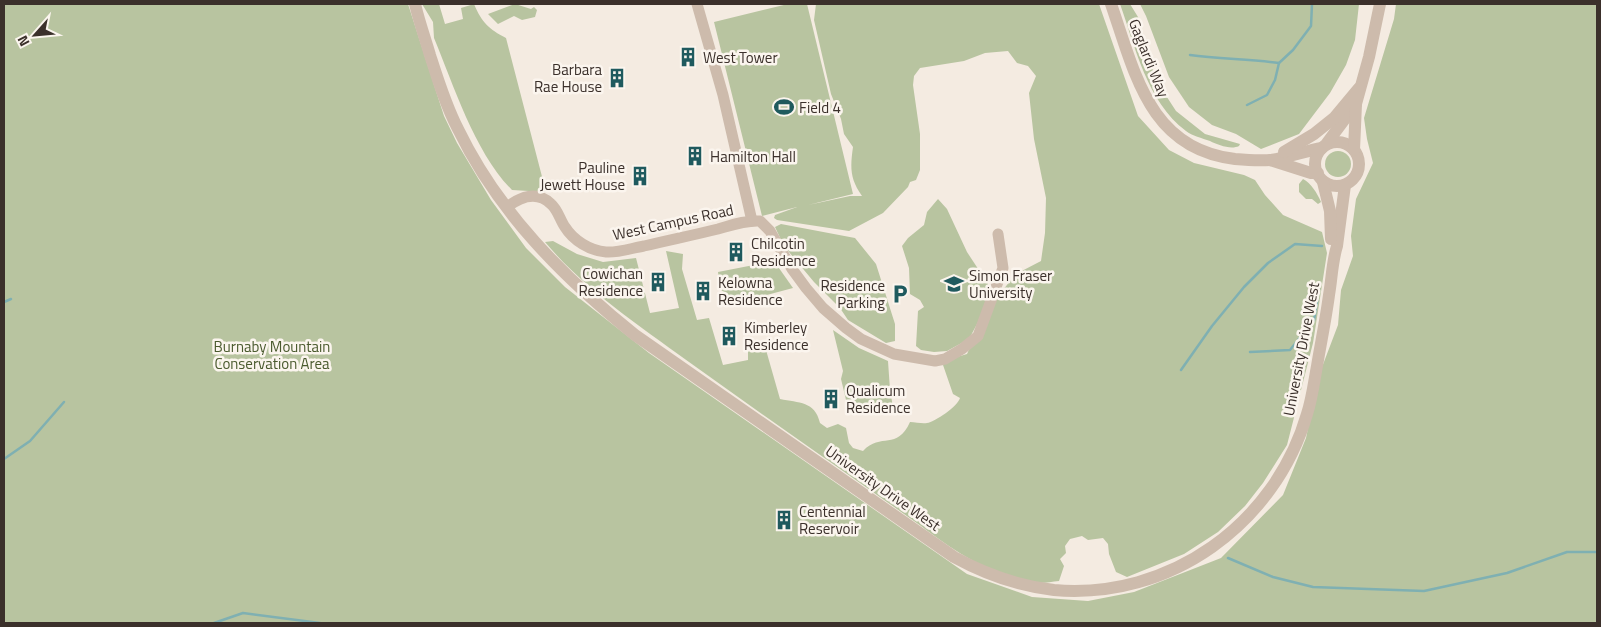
<svg xmlns="http://www.w3.org/2000/svg" width="1601" height="627" viewBox="0 0 1601 627" font-family="'Titillium Web',sans-serif">
  <rect width="100%" height="100%" fill="#f4ebe1"/>
  <g fill="#b8c4a0">
    <polygon points="4,4 408,4 444,116 457,143 491,200 526,248 565,287 649,353 967,574 1032,597 1088,601 1134,592 1221,558 1283,495 1306,438 1319,375 1338,325 1341,290 1353,256 1351,236 1356,199 1373,163 1367,139 1364,118 1394,19 1396,4 1597,4 1597,623 4,623"/>
    <path d="M422 4H439L445 24 463 19 461 8 474 4C482 23 489 29 506 38L546 192 512 190C475 153 454 86 434 38L433 22Z"/>
    <polygon points="515,4 531,9 534,7 537,10 535,17 522,20 514,16 498,24 488,14"/>
    <path d="M788 4H807L853 194 808 205 850 196H862C850 179 850 168 853 147L844 134 841 119 831 94 814 20 816 4H1099L1138 116 1169 150 1194 163 1244 175 1255 180 1265 195 1283 215 1322 232 1327 253 1313 343 1287 445 1263 483 1245 506 1218 532 1184 554 1127 577 1116 572 1109 554 1108 544 1103 538 1088 540 1082 536 1070 539 1065 546 1066 553 1060 559 1064 566 1059 581C1050 582 1040 584 1032 582 990 575 954 551 921 526 846 473 771 421 696 367 644 329 587 292 545 242L553 241 577 254 603 262 636 258 650 313 679 308 666 251 683 254 682 269 697 320 709 318 723 365 748 360V344L764 343 780 399C799 403 815 401 820 423L827 428 838 424 846 428 849 443 853 448 863 451C881 432 897 451 910 422 916 422 922 424 927 423 935 422 958 406 960 398L953 394 943 365 950 359 967 354 988 308 1016 274 1041 261 1045 233 1046 198 1034 139 1029 93 1036 76 1028 66 1017 63 1008 51 985 53 964 61 920 68 914 76 913 85 920 134V170L916 180 910 182 908 187 883 213 849 231 777 220 774 218 775 215 797 207 762 216 714 22Z"/>
    <path d="M1120 4H1130L1138 17 1152 68 1163 91 1176 111 1205 134 1240 144 1239 146C1231 150 1218 145 1210 141 1202 138 1192 136 1186 131 1147 102 1135 46 1120 4Z"/>
    <polygon points="1140,4 1359,4 1355,40 1346,65 1330,93 1299,134 1261,149 1236,134 1212,125 1189,107 1169,77 1146,16"/>
    <circle cx="1338" cy="164" r="13"/>
    <path d="M1303 179C1311 183 1317 193 1321 202L1318 204 1312 199H1306L1299 192V184Z"/>
    <polygon points="938,199 947,209 967,252 988,284 991,298 969,339 947,351 934,352 921,350 916,346 918,311 924,307 920,300 910,294 909,268 902,246 908,238 924,225 927,212"/>
    <polygon points="781,224 855,238 876,264 895,324 895,341 886,343 848,320 840,308 814,282 784,246 775,227"/>
    <polygon points="774,261 793,288 737,303 720,289 718,272"/>
    <polygon points="833,330 859,348 888,361 890,390 893,407 861,414 856,412 847,404 841,379 843,371"/>
  </g>
  <g fill="none" stroke-linecap="round" stroke-linejoin="round">
    <g stroke="#7fb0b2" stroke-width="2.5">
      <path d="M1190 55C1219 59 1249 59 1279 63"/>
      <polyline points="1247,105 1267,95 1275,80 1279,63 1293,50 1311,26 1312,4"/>
      <polyline points="4,302 11,299"/>
      <polyline points="1250,352 1290,350 1314,320 1319,289"/>
      <polyline points="1181,370 1212,326 1244,287 1268,263 1295,244 1322,246"/>
      <polyline points="4,459 30,441 64,402"/>
      <polyline points="1228,558 1273,577 1313,587 1424,591 1507,573 1567,552 1597,552"/>
      <polyline points="214,623 243,613 320,623"/>
    </g>
    <g stroke="#cdbbac" stroke-width="11">
      <polyline points="697,4 723,95 752,221"/>
      <path d="M507 207C520 197 537 190 551 204 558 210 560 220 565 227 573 240 590 251 606 252 618 253 632 248 644 246 669 240 694 235 718 229 732 225 746 220 760 221L770 231 792 269 806 288 823 308 846 328 861 339 894 354 935 361 945 359 962 349 978 336 1003 268 998 234"/>
    </g>
    <g stroke="#cdbbac" stroke-width="12">
      <path d="M415 4C419 21 425 38 430 55 438 80 446 106 458 129 498 212 564 278 635 335L954 557C985 574 1018 586 1054 590 1170 600 1275 524 1307 414 1312 399 1314 382 1317 366 1321 342 1326 318 1329 295 1332 278 1332 262 1337 246L1345 185"/>
      <path d="M1111 4C1135 73 1149 149 1235 159 1246 160 1258 161 1270 160 1287 158 1305 151 1322 148"/>
      <circle cx="1337" cy="164" r="22"/>
      <polyline points="1327,143 1356,104"/>
      <polyline points="1354,150 1356,104 1369,57 1380,4"/>
      <polyline points="1284,152 1314,134 1334,118 1359,88"/>
      <polyline points="1270,160 1311,173 1318,173"/>
      <polyline points="1323,182 1330,211 1331,239"/>
    </g>
  </g>
  <defs>
    <symbol id="building-bare" viewBox="-9 -9 18 18"><path d="M-4-6H4V6H1V3H-1V6H-4ZM-2.5-4.3h1.7v1.8h-1.7ZM.8-4.3h1.7v1.8H.8ZM-2.5-1h1.7V.8h-1.7ZM.8-1h1.7V.8H.8Z" fill="#1f5a5e" stroke="#fbf5ee" stroke-width="2.5" paint-order="stroke"/></symbol>
    <symbol id="stadium-bare" viewBox="-9 -9 18 18"><path d="M0-5a6.5 5 0 1 0 0 10a6.5 5 0 1 0 0-10ZM-3.5-1.8h7v3.6h-7Z" fill="#1f5a5e" stroke="#fbf5ee" stroke-width="2.5" paint-order="stroke"/></symbol>
    <symbol id="university-bare" viewBox="-9 -9 18 18"><path d="M0-5L7-2L0 1L-7-2ZM-4 1L0 2.5L4 1V4Q0 6-4 4Z" fill="#1f5a5e" stroke="#fbf5ee" stroke-width="2.5" paint-order="stroke"/></symbol>
    <symbol id="parking-bare" viewBox="-9 -9 18 18"><path d="M-3.5-5.5H1a3.5 3.5 0 0 1 0 7H-1V5.5H-3.5ZM-1-3.4V-.6H.8a1.4 1.4 0 0 0 0-2.8Z" fill="#1f5a5e" stroke="#fbf5ee" stroke-width="2.5" paint-order="stroke"/></symbol>
  </defs>
  <g fill-rule="evenodd">
    <use href="#building-bare" x="674" y="43" width="28" height="28"/>
    <use href="#building-bare" x="603" y="64" width="28" height="28"/>
    <use href="#stadium-bare" x="770" y="93" width="28" height="28"/>
    <use href="#building-bare" x="681" y="142" width="28" height="28"/>
    <use href="#building-bare" x="626" y="162" width="28" height="28"/>
    <use href="#building-bare" x="722" y="238" width="28" height="28"/>
    <use href="#building-bare" x="644" y="268" width="28" height="28"/>
    <use href="#university-bare" x="940" y="270" width="28" height="28"/>
    <use href="#building-bare" x="689" y="277" width="28" height="28"/>
    <use href="#parking-bare" x="886" y="280" width="28" height="28"/>
    <use href="#building-bare" x="715" y="322" width="28" height="28"/>
    <use href="#building-bare" x="817" y="385" width="28" height="28"/>
    <use href="#building-bare" x="770" y="506" width="28" height="28"/>
  </g>
  <g text-anchor="middle" dominant-baseline="central" stroke-width="5" stroke-linejoin="round" paint-order="stroke">
    <g font-size="15" fill="#3b302b" stroke="#fbf5ee" text-anchor="start">
      <text x="703" y="57">West Tower</text>
      <text x="602" y="69" text-anchor="end">Barbara<tspan x="602" dy="17">Rae House</tspan></text>
      <text x="799" y="107">Field 4</text>
      <text x="710" y="156">Hamilton Hall</text>
      <text x="625" y="167" text-anchor="end">Pauline<tspan x="625" dy="17">Jewett House</tspan></text>
      <text x="751" y="243">Chilcotin<tspan x="751" dy="17">Residence</tspan></text>
      <text x="643" y="273" text-anchor="end">Cowichan<tspan x="643" dy="17">Residence</tspan></text>
      <text x="969" y="275">Simon Fraser<tspan x="969" dy="17">University</tspan></text>
      <text x="718" y="282">Kelowna<tspan x="718" dy="17">Residence</tspan></text>
      <text x="885" y="285" text-anchor="end">Residence<tspan x="885" dy="17">Parking</tspan></text>
      <text x="744" y="327">Kimberley<tspan x="744" dy="17">Residence</tspan></text>
      <text x="846" y="390">Qualicum<tspan x="846" dy="17">Residence</tspan></text>
      <text x="799" y="511">Centennial<tspan x="799" dy="17">Reservoir</tspan></text>
    </g>
    <g font-size="15" fill="#3b302b" stroke="#fbf5ee">
      <text transform="translate(1149 58) rotate(68)">Gaglardi Way</text>
      <text transform="translate(673 222) rotate(-12)">West Campus Road</text>
      <text transform="translate(1301 349) rotate(-79)">University Drive West</text>
      <text transform="translate(883 488) rotate(35)">University Drive West</text>
    </g>
    <g font-size="15" fill="#4a5a2e" stroke="#fbf5ee">
      <text x="272" y="346">Burnaby Mountain<tspan x="272" dy="17">Conservation Area</tspan></text>
    </g>
  </g>
  <rect width="1601" height="627" fill="none" stroke="#3b302b" stroke-width="10"/>
  <g transform="translate(35 35) rotate(243)" stroke="#fbf5ee" stroke-width="4" paint-order="stroke">
  <path d="M0-4L9 19L0 12L-9 19Z" fill="#3b302b"/>
  <text y="-8" font-size="14" font-weight="bold" text-anchor="middle" fill="#3b302b">N</text>
  </g>
</svg>
